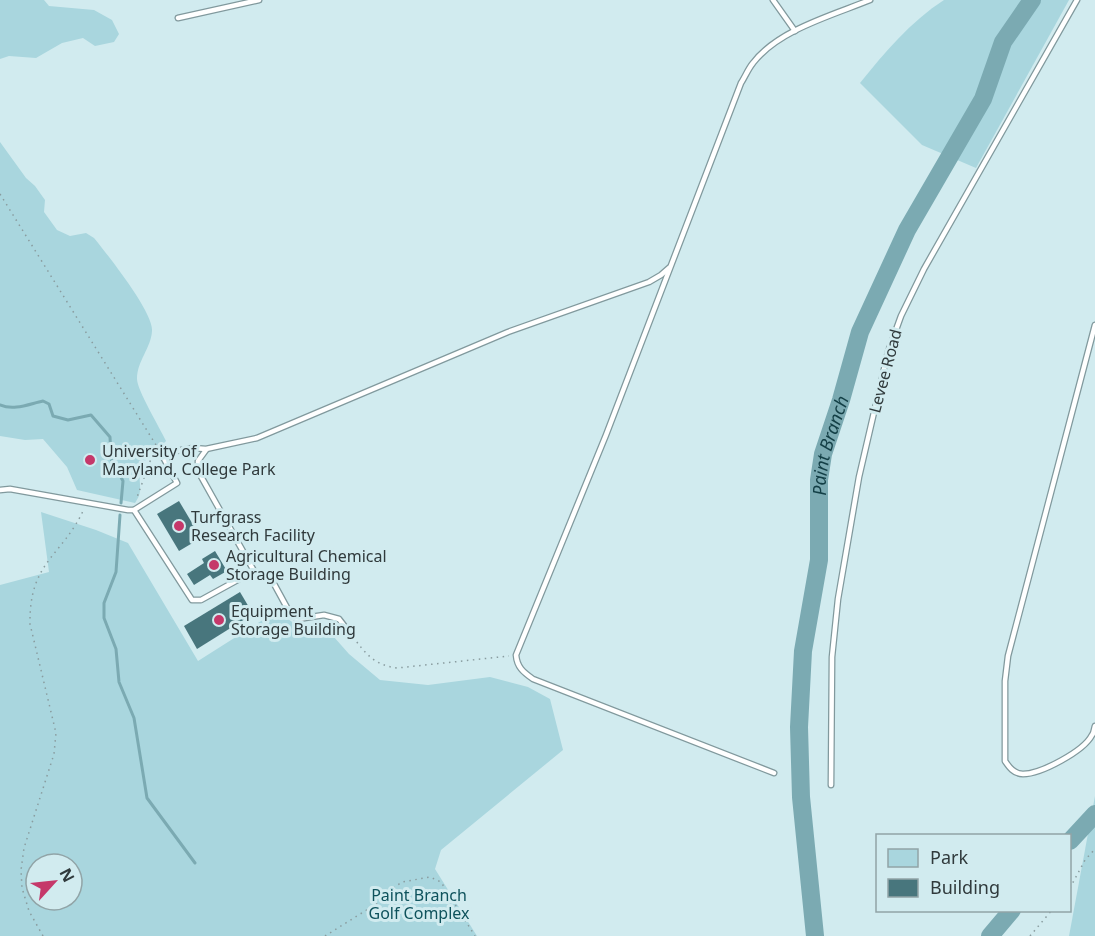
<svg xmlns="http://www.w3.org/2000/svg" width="1095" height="936" viewBox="0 0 1095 936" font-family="'Noto Sans',sans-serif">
  <rect width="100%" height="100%" fill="#d1ebef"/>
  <g fill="#a9d6de" fill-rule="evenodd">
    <polygon points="0,0 44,0 49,6 94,10 112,20 119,34 114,42 95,46 83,38 62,43 36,58 9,56 0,59"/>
    <path d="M944 0H1069L976 168 922 145 860 83C885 52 910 22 944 0Z"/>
    <path d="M0 142 26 178 35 186 45 200 44 212 57 230 70 236 86 233 94 238C107 254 154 313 152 331 151 348 137 361 137 379 137 390 160 428 166 441 158 450 143 458 140 470 138 483 144 491 135 503L77 490 67 467 43 439 25 440 0 436Z"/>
    <path d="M41 512 96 530 128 543 198 661 277 611 299 627 326 628 349 654 380 680 428 685 490 677 528 687 550 699 563 750 441 850 435 869 477 936H0V585L49 572ZM36 864H72V900H36Z"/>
    <polygon points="1095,796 1095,936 1069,936"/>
  </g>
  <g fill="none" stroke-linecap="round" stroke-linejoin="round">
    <g stroke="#7baab2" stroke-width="3">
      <path d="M0 405C14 411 29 404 43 401L49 404 53 416 68 420 91 415 110 437 111 459 123 481 121 503"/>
      <polyline points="120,515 116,572 104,603 104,618 116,649 119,682 134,718 147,798 195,863"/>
    </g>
    <g stroke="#7baab2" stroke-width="18">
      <polyline points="1070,841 1095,814"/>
      <path id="s1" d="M815 936 801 797 799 727 803 651 819 560V480L823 454 841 400 860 332 907 230 983 99 1003 42 1032 0"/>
      <polyline points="990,936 1012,910"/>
    </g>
  </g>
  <g fill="#48767d">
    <polygon points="179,501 201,538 179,551 157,514"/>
    <polygon points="215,551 227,571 213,579 210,575 194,585 187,574 204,563 202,559"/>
    <polygon points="240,592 253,614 197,649 184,626"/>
  </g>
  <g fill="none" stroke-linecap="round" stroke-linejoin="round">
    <defs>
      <g id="lane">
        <polyline points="773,0 795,31"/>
        <polyline points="178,18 259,0"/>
        <path d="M1095 325 1008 656 1005 681V761C1009 767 1014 774 1023 774 1041 774 1084 751 1092 735 1094 733 1094 729 1095 726"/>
        <polyline points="206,450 198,461 198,471 254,571 273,582 291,615 298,619 324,615 339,619 349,632"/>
        <polyline points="0,490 10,489 128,510 134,510 177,483 162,455 164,453 193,448 206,449 257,438 508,332 649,282 661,275 669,268"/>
        <polyline points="134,510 192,600 201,600 254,571"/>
        <path d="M774 773 533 679C523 672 517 667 516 655L606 435 741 83C745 77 748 69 753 63 778 30 833 15 870 0"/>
        <polyline points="831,785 832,657 838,599 859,477 888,352 901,316 924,269 1077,0"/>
      </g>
    </defs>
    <use href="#lane" stroke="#81999d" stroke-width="7"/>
    <g stroke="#899c9f" stroke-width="1.5" stroke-dasharray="1.5 4.5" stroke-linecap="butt">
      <polyline points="0,194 156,445 136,500"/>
      <path d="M353 637C366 654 374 665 397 668L509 656"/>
      <polyline points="1070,888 1085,860 1095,849"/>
      <path d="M43 936 29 911 22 888 21 870 24 848 54 754 56 733 30 624C29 561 62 557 84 509"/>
      <polyline points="325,936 381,901 392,889 402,882 430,877 441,882 475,936"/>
      <polyline points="1030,936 1052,910"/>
    </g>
    <use href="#lane" stroke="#fff" stroke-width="4.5"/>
  </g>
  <g fill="#c5386a" stroke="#d1ebef" stroke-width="2">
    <circle cx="90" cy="460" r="6"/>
    <circle cx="179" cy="526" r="6"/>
    <circle cx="214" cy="565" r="6"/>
    <circle cx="219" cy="620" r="6"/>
  </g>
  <g text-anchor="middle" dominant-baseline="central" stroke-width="6" stroke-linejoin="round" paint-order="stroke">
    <g font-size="16" fill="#303a3c" stroke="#d1ebef">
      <text transform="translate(885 371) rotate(-75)">Levee Road</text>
    </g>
    <g font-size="16" fill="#303a3c" stroke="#d1ebef" text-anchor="start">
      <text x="102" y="451">University of<tspan x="102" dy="18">Maryland, College Park</tspan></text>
      <text x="191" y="517">Turfgrass<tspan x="191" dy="18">Research Facility</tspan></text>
      <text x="226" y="556">Agricultural Chemical<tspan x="226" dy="18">Storage Building</tspan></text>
      <text x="231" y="611">Equipment<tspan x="231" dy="18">Storage Building</tspan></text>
    </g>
    <g font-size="16" fill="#0e525c" stroke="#d1ebef">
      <text x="419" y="895">Paint Branch<tspan x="419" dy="18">Golf Complex</tspan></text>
    </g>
    <g font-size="18" font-style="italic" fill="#133f46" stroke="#d1ebef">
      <text stroke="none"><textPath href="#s1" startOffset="494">Paint Branch</textPath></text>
    </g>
  </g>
  <rect x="876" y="834" width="195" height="78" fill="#d1ebef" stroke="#91a4a7" stroke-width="1.5"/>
  <rect x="888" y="849" width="30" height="18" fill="#a9d6de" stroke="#91a4a7" stroke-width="1.5"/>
  <text x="930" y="864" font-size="18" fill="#303a3c">Park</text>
  <rect x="888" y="879" width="30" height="18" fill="#48767d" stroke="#91a4a7" stroke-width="1.5"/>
  <text x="930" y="894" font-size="18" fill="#303a3c">Building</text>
  <g transform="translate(54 882) rotate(63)"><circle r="28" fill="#d1ebef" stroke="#91a4a7" stroke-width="1.5"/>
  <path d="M0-4.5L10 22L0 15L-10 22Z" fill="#c5386a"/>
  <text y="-9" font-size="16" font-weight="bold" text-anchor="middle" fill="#303a3c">N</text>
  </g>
</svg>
